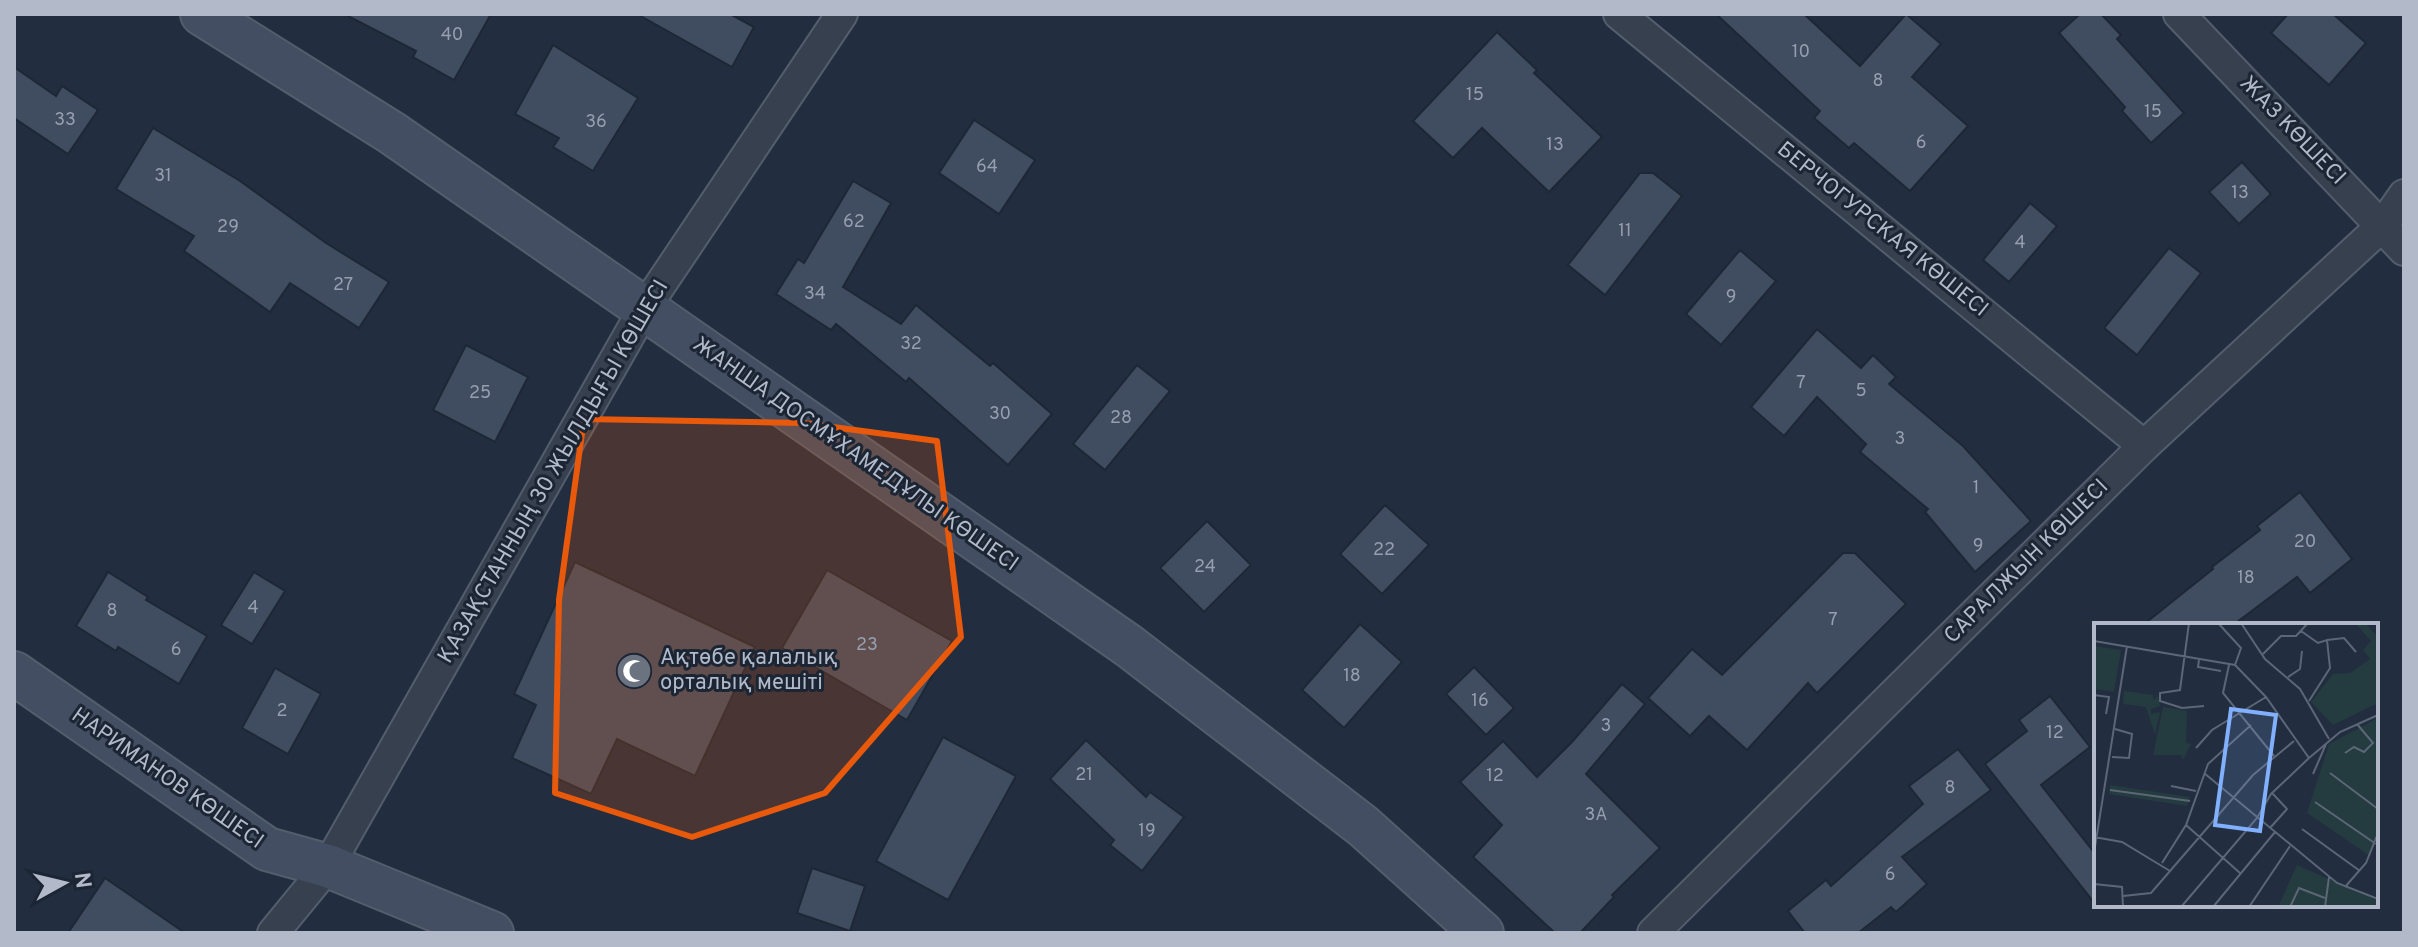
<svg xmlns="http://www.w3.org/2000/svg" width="2418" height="947" viewBox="0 0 2418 947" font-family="Overpass,sans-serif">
  <rect width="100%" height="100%" fill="#222e3f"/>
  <g fill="#404d61" stroke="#1d2735" stroke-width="2">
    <polygon points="344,14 491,14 454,80 413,57 416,51"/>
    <polygon points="637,14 730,14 754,27 732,67"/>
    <polygon points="1716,14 1804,14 1860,66 1906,14 1941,44 1912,77 1968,126 1910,191 1854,143 1849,148 1814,118 1820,111"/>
    <polygon points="2080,14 2101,14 2121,35 2117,39 2184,113 2151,143 2122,111 2125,107 2059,33"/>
    <polygon points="2288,14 2333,14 2366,43 2329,85 2271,33"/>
    <polygon points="1497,32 1537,70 1534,73 1602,137 1549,192 1482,128 1453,158 1413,121"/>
    <polygon points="553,45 638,98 593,171 553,147 559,138 515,114"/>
    <polygon points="14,67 56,96 62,86 98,110 68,154 14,118"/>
    <polygon points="974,120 1035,160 999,214 939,173"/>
    <polygon points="153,128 240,181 326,243 389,282 359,328 290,283 270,312 184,251 194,236 116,189"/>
    <polygon points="2242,162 2271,194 2239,224 2209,192"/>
    <polygon points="1640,173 1653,173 1682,196 1605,295 1568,265"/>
    <polygon points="853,181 891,203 843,287 901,324 916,305 990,366 993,363 1052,414 1008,465 909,378 906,382 836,324 831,330 776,294 798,259 804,263"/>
    <polygon points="2030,203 2057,226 2009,282 1983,260"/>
    <polygon points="2169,248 2201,273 2137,355 2104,328"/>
    <polygon points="1740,250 1776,281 1721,345 1686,314"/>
    <polygon points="1817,329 1861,368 1873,355 1896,377 1889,384 1963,446 2031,521 1975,572 1925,512 1928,509 1860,452 1866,444 1817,397 1784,436 1751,407"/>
    <polygon points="466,345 528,377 495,442 433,410"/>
    <polygon points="1137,365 1170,391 1105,470 1073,444"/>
    <polygon points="2300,492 2352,559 2310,593 2297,577 2233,625 2143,625 2213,569 2212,567 2260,530 2257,526"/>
    <polygon points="1385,505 1429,545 1382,594 1340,554"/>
    <polygon points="1207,521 1251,565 1204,612 1160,568"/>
    <polygon points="1843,553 1855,553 1906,604 1817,693 1808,683 1747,750 1709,716 1690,736 1648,698 1692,649 1722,675"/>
    <polygon points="575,562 755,647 695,776 617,739 591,794 512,758 536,705 514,694"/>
    <polygon points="827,570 952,641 907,720 782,648"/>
    <polygon points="108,572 148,597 146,600 207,636 179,684 118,647 116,651 76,626"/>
    <polygon points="254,572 285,591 252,644 221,625"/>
    <polygon points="1360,624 1402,662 1344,728 1302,690"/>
    <polygon points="1474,667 1514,708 1486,735 1446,694"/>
    <polygon points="275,668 321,694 288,754 242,728"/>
    <polygon points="1622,684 1645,704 1586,774 1660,848 1612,895 1614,897 1580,933 1555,933 1473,857 1502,825 1460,782 1503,741 1537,777 1572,742"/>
    <polygon points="2050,696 2090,747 2041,785 2096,855 2096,905 1985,764 2027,731 2019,720"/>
    <polygon points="943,737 1016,776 948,900 876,861"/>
    <polygon points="1086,740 1146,797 1150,792 1184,817 1142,871 1110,845 1114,840 1050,779"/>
    <polygon points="1958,749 1991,790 1902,857 1927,884 1896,912 1891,907 1858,933 1805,933 1788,911 1826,880 1831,886 1923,804 1909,786"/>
    <polygon points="812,868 865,886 850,931 797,913"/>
    <polygon points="105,878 185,933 68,933"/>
  </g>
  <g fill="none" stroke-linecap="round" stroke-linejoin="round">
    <defs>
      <g id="street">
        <polyline points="1619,14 2144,446"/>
        <polyline points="2179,14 2404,250"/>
        <polyline points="273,933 328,866 644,309 842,14"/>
        <polyline points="1653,933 2144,446 2383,225 2404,195"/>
      </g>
      <g id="secondary">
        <polyline points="202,14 392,133 1129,646 1363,826 1482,933"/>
        <polyline points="14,673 267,849 328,866 492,933"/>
      </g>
    </defs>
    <use href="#street" stroke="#545d6c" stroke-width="34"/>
    <use href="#secondary" stroke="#545d6c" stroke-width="46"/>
    <use href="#street" stroke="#36404e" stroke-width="30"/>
    <use href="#secondary" stroke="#434e62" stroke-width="42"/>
  </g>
  <path fill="#e8590c" fill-opacity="0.2" stroke="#e8590c" stroke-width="6" stroke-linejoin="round" d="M584 419 803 423 937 441 961 637 825 793 692 837 555 793 559 600Z"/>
  <defs>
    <symbol id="mosque-disc" viewBox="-11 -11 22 22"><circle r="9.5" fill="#6b7280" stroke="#1b2533"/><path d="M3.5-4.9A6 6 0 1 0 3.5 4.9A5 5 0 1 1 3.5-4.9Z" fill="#fff"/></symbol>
  </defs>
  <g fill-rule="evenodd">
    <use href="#mosque-disc" x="614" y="651" width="40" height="40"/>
  </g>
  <g text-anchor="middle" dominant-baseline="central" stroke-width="6" stroke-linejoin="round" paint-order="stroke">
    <g font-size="18" fill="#969fb0">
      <text x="452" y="35">40</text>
      <text x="1801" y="52">10</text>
      <text x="1878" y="81">8</text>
      <text x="1475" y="95">15</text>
      <text x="2153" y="112">15</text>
      <text x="65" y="120">33</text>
      <text x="596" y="122">36</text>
      <text x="1921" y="143">6</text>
      <text x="1555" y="145">13</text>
      <text x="987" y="167">64</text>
      <text x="163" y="176">31</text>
      <text x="2240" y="193">13</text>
      <text x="854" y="222">62</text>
      <text x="228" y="227">29</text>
      <text x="1625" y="231">11</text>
      <text x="2020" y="243">4</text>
      <text x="343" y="285">27</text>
      <text x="815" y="294">34</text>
      <text x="1731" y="297">9</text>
      <text x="911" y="344">32</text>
      <text x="1801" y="383">7</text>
      <text x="1861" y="391">5</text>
      <text x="480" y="393">25</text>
      <text x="1000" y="414">30</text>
      <text x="1121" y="418">28</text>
      <text x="1900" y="439">3</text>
      <text x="1976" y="488">1</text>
      <text x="2305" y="542">20</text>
      <text x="1978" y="546">9</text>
      <text x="1384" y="550">22</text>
      <text x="1205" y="567">24</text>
      <text x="2246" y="578">18</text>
      <text x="253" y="608">4</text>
      <text x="112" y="611">8</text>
      <text x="1833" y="620">7</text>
      <text x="867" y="645">23</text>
      <text x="176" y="650">6</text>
      <text x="1352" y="676">18</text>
      <text x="1480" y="701">16</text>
      <text x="282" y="711">2</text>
      <text x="1606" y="726">3</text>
      <text x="2055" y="733">12</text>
      <text x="1084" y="775">21</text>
      <text x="1495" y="776">12</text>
      <text x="1950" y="788">8</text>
      <text x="1596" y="815">3А</text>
      <text x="1147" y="831">19</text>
      <text x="1890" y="875">6</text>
    </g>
    <g font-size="22" fill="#b2baca" stroke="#1b2533">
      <text transform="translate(2292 131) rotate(46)">ЖАЗ КӨШЕСІ</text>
      <text transform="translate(1882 230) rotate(39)">БЕРЧОГУРСКАЯ КӨШЕСІ</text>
      <text transform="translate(855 455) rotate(35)">ЖАНША ДОСМҰХАМЕДҰЛЫ КӨШЕСІ</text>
      <text transform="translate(554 472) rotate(-60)">ҚАЗАҚСТАННЫҢ 30 ЖЫЛДЫҒЫ КӨШЕСІ</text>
      <text transform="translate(2027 562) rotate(-45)">САРАЛЖЫН КӨШЕСІ</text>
      <text transform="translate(167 779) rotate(35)">НАРИМАНОВ КӨШЕСІ</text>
    </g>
    <g font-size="22" fill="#b2baca" stroke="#1b2533" text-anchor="start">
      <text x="660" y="658">Ақтөбе қалалық<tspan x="660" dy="25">орталық мешіті</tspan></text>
    </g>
  </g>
  <g transform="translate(2094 623)">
    <rect width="284" height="284" fill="#222e3f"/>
    <path d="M261 0H271L284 14V80L239 102 217 79 239 51 256 50 276 36 269 27 277 18ZM0 23 27 27 20 69 0 66ZM30 68 59 72V77L64 73 66 83 57 86V91L66 89 61 111 52 84 29 81ZM69 84 93 88 92 120 97 121 89 137 87 132H59ZM284 95V210L276 233 213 190 235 121ZM16 162 96 174 93 183 15 171ZM203 242 284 278V284H184Z" fill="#243c3f"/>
    <path fill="none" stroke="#5c6677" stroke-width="2" d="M95 0 86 67 66 70V78L88 85 110 83M124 0 147 25 141 42M147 0 171 36 206 66 235 116M207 8 224 20 233 17 236 45 215 78M233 17 250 15 262 29M0 18 141 42 172 74 215 135 246 109 284 92M169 31 187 13H202L214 0M105 37 104 44 127 48M135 42 129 70 180 133M194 54 206 46 208 28M0 72 15 74 12 91M102 125 118 107 172 74M251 130 260 124 270 129 279 120 263 101M18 134 35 135 38 111 21 106M110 150 243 260 284 276M236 150 284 186M219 151 232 121M77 163 102 168M16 167 96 178M221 179 282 221M92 202 146 250M176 205 193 186 178 170M208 206 266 248M0 214 28 219 76 248M0 230 33 23M68 240 92 202 114 141 157 102M0 261 28 264 29 284M251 264 272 240 284 210M29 273 57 270 159 152 200 118M87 284 163 195 177 171 215 135M119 284 181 209M155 284 196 223M196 284 205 265 231 275M231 284 235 254"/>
    <path fill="#81b0ff" fill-opacity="0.15" stroke="#81b0ff" stroke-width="4" d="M137 86 182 92 166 208 121 202Z"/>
    <rect width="284" height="284" fill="none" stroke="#b2baca" stroke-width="4"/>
  </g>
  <rect width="2418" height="947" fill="none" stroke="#b2baca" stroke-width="32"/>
  <g transform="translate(64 883) rotate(82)" stroke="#1b2533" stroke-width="6" paint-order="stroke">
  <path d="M0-6L14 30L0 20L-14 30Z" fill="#b2baca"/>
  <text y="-12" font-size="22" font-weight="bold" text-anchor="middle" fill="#b2baca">N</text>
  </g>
</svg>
